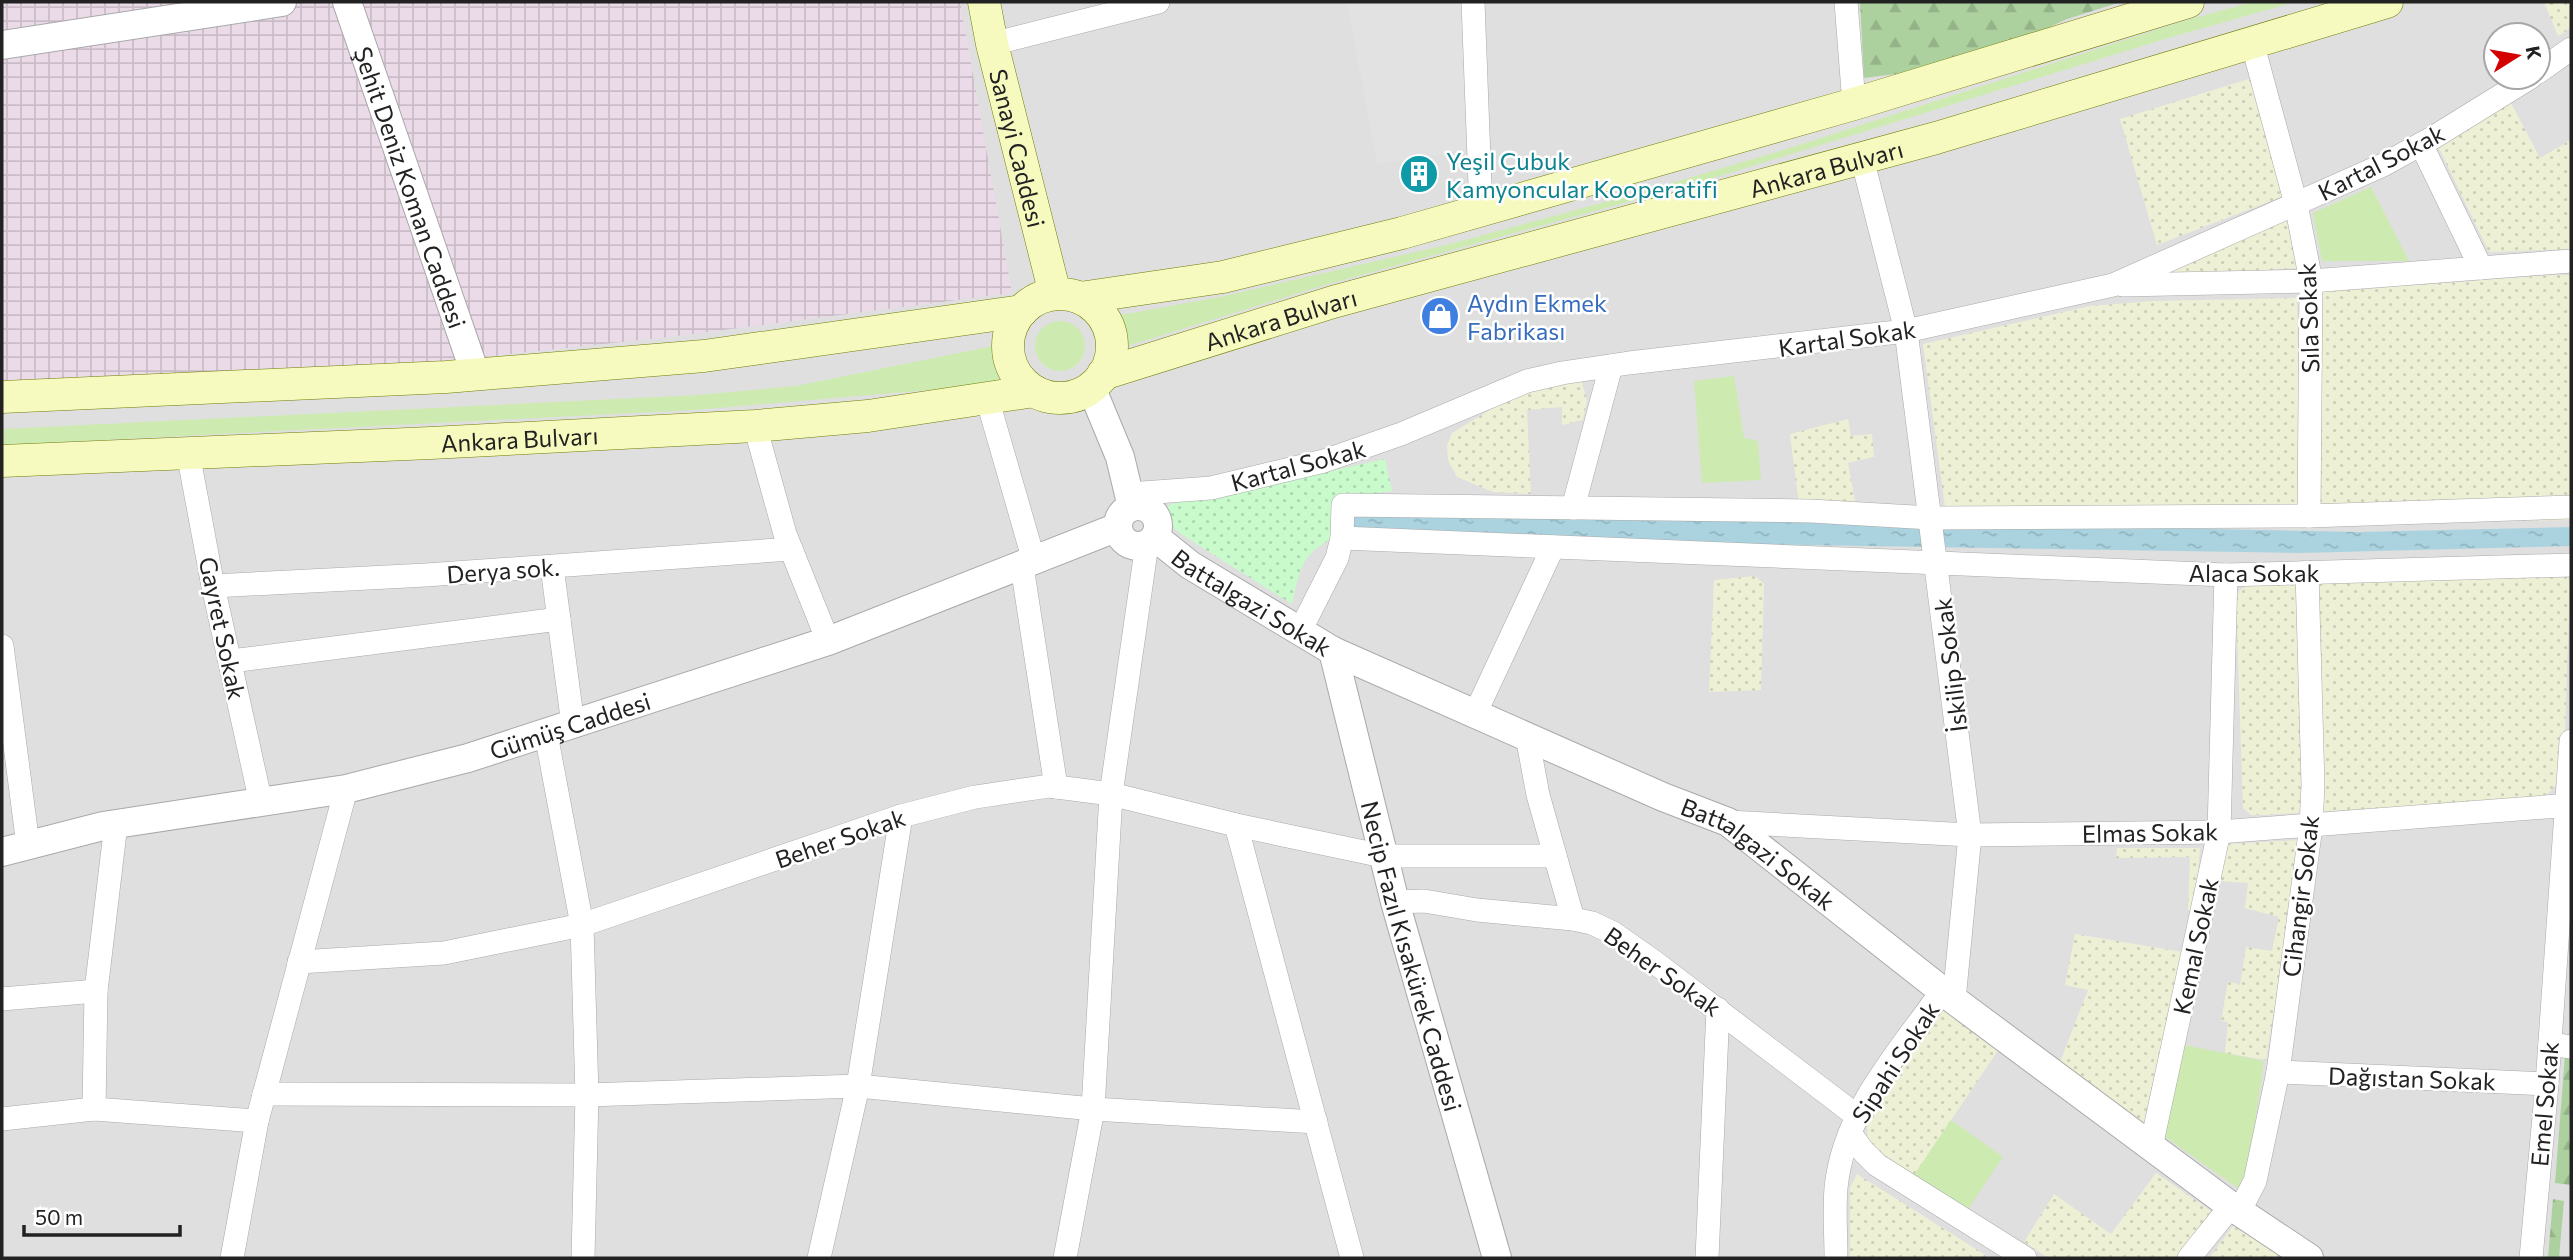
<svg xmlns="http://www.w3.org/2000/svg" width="2573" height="1260" viewBox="0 0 2573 1260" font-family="Commissioner,sans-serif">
  <defs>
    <pattern id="industrial-grid" width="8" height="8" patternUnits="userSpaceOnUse" patternTransform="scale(1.75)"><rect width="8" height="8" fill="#ebdbe8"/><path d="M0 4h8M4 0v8" fill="none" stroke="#c9bcc7"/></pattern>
    <pattern id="farmland-dots" width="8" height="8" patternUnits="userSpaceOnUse" patternTransform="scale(1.75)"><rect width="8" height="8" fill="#eef0d5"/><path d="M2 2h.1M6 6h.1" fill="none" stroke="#ccceb7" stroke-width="1.8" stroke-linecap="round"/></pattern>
    <pattern id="forest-firs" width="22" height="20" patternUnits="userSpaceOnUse" patternTransform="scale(1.75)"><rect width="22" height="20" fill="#add19e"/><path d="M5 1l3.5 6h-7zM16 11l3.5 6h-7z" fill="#95b388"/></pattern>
    <pattern id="park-dots" width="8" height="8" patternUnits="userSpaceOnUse" patternTransform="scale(1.75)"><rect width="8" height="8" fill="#c8facc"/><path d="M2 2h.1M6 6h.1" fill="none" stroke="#acd6af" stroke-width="1.8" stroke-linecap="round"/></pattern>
    <pattern id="water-ripples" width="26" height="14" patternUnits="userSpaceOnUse" patternTransform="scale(1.75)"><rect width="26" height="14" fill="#aad3df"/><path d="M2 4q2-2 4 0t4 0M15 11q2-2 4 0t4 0" fill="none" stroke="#92b5bf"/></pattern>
  </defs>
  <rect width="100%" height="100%" fill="#f2efe9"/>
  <path fill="#e0dfdf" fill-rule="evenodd" d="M2 2H2571V1258H2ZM2496 35H2538V77H2496Z"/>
  <polygon fill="url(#industrial-grid)" points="2,2 960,2 1012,293 669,337 428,363 2,384"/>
  <g fill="url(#farmland-dots)">
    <polygon points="2544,2 2571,2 2571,28 2558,36"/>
    <polygon points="2252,78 2284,196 2157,245 2120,119"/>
    <polygon points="2511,103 2540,158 2571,140 2571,249 2489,252 2439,148"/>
    <polygon points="2288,218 2301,268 2162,276"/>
    <polygon points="2553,275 2571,275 2571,520 2317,524 2321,292"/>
    <polygon points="2297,298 2301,506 1946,514 1923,344 2090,306 2153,301"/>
    <polygon points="1581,379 1587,401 1583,420 1562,425 1562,407 1527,410 1531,494 1493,492 1457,477 1448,460 1447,446 1452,433 1511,397"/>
    <polygon points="1848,419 1851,436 1872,434 1874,457 1848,463 1856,506 1799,505 1790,434"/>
    <polygon points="2562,574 2568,577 2570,583 2564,758 2555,786 2546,796 2533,799 2264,815 2251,815 2243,808 2236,600 2239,591 2250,583"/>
    <polygon points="1755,576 1764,584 1761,690 1709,692 1714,580"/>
    <polygon points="2302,840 2266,1060 2225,1053 2228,1022 2221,1021 2228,981 2240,985 2246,947 2272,951 2279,917 2245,908 2248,883 2219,881 2226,844"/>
    <polygon points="2117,848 2200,848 2195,911 2188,910 2190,857 2116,858"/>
    <polygon points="2075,934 2183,952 2150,1135 2058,1067 2088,990 2065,985"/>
    <polygon points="1944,1006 1999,1049 1914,1175 1875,1148 1868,1139 1867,1127 1871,1112"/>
    <polygon points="2156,1173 2211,1211 2178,1258 2048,1258 2024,1242 2054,1194 2111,1234"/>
    <polygon points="1857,1174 1990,1258 1850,1258 1850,1188"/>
    <polygon points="2233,1226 2286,1258 2209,1258"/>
  </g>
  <g fill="#cdebb0">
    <polygon points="2252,2 2295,2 2165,39 1704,181 1325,285 1124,347 1115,316 1220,297 1446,245 1631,195 1790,148 2181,22"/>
    <polygon points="2371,187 2409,261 2322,261 2313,213"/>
    <circle cx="1060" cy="346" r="25"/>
    <polygon points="993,346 999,384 694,410 2,445 2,429 698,395 796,386"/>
    <polygon points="1734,376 1744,438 1758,441 1761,480 1702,483 1694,381"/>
    <polygon points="2185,1045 2264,1061 2250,1158 2239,1189 2164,1136"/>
    <polygon points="1951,1120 2003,1157 1968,1209 1914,1175"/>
  </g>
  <g fill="url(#forest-firs)">
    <polygon points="1860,2 2121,2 2067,19 2000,50 1928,70 1864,78"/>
    <polygon points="2565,1056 2571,1057 2569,1143 2571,1144 2571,1185 2555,1183"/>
    <polygon points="2553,1199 2564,1201 2559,1258 2548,1258"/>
  </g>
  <path fill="url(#park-dots)" d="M1385 459 1392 491 1338 499 1336 537C1301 553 1300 569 1292 604L1181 534C1172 527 1166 522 1164 511L1169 505 1177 502 1249 489Z"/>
  <polygon fill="#e2e2e2" points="1347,2 1463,2 1468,150 1377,164"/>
  <polygon fill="url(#water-ripples)" points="1346,512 2358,532 2571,527 2571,546 2300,553 1748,544 1345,534"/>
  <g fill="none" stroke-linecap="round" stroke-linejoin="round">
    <defs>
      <g id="minor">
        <polyline points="1473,2 1481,211"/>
        <polyline points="1846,2 1854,104"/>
        <polyline points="2252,42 2296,204 2311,281 2309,516"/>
        <polyline points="992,44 1158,2"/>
        <polyline points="2538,72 2571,49"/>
        <polyline points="2421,144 2481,268"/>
        <polyline points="1865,170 1906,331 1970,835 1954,1000"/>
        <polyline points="2123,285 2311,281 2571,261"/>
        <polyline points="987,398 1034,561"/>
        <polyline points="755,426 785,534 828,641"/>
        <polyline points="188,453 213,586 261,803"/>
        <polyline points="1129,494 1211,488 1324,461 1401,434 1527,381 1562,373 1629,363 1906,331 2113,285 2383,165 2434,137 2531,77"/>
        <polyline points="1573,508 1611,366"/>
        <polyline points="1342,538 2226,575 2571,565"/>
        <polyline points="1022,566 1056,787"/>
        <polyline points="552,567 573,725"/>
        <polyline points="213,586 426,575 791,549"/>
        <polyline points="1300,631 1337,558 1342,538 1343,505 1811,511 1931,518 2309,516 2571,507"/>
        <polyline points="2,646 28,845"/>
        <polyline points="231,661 559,619"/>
        <polyline points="1475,714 1553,547"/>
        <polyline points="546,734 582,925 587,1095 583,1258"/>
        <polyline points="1527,736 1538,795 1573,919"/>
        <polyline points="1728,822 1970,835 2219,832 2571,805"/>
        <polyline points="1236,825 1352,1258"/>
        <polyline points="1395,902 1424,901 1477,910 1573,919 1592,923 1613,933 1653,961 1857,1116"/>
        <polyline points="299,962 444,953 582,925 901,816 975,797 1049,786 1111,794 1236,825 1383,856 1555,856"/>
        <polyline points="2,999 96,991"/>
        <polyline points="2550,1044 2571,1047"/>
        <polyline points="2278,1072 2547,1084"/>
        <polyline points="264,1094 587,1095 858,1086 1093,1109 1316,1122"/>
        <polyline points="94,1109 96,991 116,824"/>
        <polyline points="2,1119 94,1109 257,1121"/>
        <polyline points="1850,1133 1863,1151 1877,1165 2025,1258"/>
        <polyline points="2151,1147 2219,832 2226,575"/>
        <polyline points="2239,1212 2255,1181 2278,1072 2311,826 2313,785 2307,572"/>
        <polyline points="232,1258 257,1121 346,789"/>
        <polyline points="819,1258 858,1086 901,816"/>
        <polyline points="1065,1258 1093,1109 1111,794 1147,544"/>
        <polyline points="1707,1258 1718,1009"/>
        <path d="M1836 1258C1836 1235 1834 1211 1836 1188 1843 1112 1900 1051 1942 991"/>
        <polyline points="2189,1258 2231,1206"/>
        <polyline points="2531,1258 2547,1084 2571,741"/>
      </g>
      <g id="tertiary">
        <path id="s1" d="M347 2 475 373"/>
        <polyline points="2,45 282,2"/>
        <polyline points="1091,387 1120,457 1132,507"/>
        <circle cx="1138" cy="526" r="20"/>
        <path id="s2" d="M1155 537 1190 565 1333 651 1663 797 1728 822 1954 1000 2231 1206 2309 1258"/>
        <path id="s3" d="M1333 651 1395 902 1497 1258"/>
        <path id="s4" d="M2 852 103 826 346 789 468 758 828 641 1118 527"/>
      </g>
      <g id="secondary">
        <path id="s5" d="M984 2 992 44 1055 294"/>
        <circle cx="1060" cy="346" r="52"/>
        <polyline points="1080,298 1223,277 1402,233 1854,104 2188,2"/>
        <path id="s6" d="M1103 374 1333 302 1936 138 2387 2"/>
        <polyline points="2,397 446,377 704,356 1022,311"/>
        <path id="s7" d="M2 461 431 443 755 426 868 416 1034 391"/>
      </g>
    </defs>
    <use href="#minor" stroke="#a9a9a9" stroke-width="24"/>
    <use href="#tertiary" stroke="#a9a9a9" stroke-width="30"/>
    <use href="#secondary" stroke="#707d05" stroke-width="33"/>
    <use href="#minor" stroke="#fff" stroke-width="23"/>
    <use href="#tertiary" stroke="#fff" stroke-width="28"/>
    <use href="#secondary" stroke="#f7fabf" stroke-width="32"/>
  </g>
  <defs>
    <symbol id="building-disc" viewBox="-11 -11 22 22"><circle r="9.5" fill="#0f9aa8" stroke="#fff"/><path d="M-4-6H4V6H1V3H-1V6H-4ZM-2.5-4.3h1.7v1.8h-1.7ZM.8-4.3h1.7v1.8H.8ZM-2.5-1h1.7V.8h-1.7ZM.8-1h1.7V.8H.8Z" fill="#fff"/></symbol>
    <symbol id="shop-disc" viewBox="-11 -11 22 22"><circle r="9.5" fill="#3f7fe0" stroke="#fff"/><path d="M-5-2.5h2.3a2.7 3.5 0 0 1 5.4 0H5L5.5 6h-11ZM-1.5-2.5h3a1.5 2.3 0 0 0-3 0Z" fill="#fff"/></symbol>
  </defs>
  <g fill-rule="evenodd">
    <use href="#building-disc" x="1397" y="152" width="44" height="44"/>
    <use href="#shop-disc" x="1418" y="294" width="44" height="44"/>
  </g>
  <g text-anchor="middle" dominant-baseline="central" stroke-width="5" stroke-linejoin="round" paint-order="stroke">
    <g font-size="24" fill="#222" stroke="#fff">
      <text stroke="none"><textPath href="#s5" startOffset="150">Sanayi Caddesi</textPath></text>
      <text transform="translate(2381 162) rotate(-27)">Kartal Sokak</text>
      <text stroke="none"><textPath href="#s6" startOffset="752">Ankara Bulvarı</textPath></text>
      <text stroke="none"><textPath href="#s1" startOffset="196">Şehit Deniz Koman Caddesi</textPath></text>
      <text transform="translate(2308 318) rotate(-92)">Sıla Sokak</text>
      <text stroke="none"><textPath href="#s6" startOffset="186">Ankara Bulvarı</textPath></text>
      <text transform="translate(1847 338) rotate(-8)">Kartal Sokak</text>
      <text stroke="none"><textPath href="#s7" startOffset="518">Ankara Bulvarı</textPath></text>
      <text transform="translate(1298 465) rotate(-15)">Kartal Sokak</text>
      <text transform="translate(503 570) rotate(-4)">Derya sok.</text>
      <text x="2254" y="572">Alaca Sokak</text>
      <text stroke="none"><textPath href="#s2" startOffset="117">Battalgazi Sokak</textPath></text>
      <text transform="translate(223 628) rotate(78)">Gayret Sokak</text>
      <text transform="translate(1950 665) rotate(-97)">İskilip Sokak</text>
      <text stroke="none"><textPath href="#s4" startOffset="583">Gümüş Caddesi</textPath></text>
      <text transform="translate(2150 832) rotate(-1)">Elmas Sokak</text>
      <text transform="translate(840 838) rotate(-19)">Beher Sokak</text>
      <text stroke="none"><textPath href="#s2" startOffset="684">Battalgazi Sokak</textPath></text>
      <text transform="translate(2300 896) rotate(-83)">Cihangir Sokak</text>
      <text transform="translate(2195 946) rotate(-78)">Kemal Sokak</text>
      <text stroke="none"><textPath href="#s3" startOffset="315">Necip Fazıl Kısakürek Caddesi</textPath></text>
      <text transform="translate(1663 971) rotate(35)">Beher Sokak</text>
      <text transform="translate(1895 1062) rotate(-57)">Sipahi Sokak</text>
      <text transform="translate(2412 1078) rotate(2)">Dağıstan Sokak</text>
      <text transform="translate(2544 1104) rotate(-85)">Emel Sokak</text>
    </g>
    <g font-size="24" fill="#0d838f" stroke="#fff" text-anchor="start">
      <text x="1446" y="160">Yeşil Çubuk<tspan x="1446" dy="28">Kamyoncular Kooperatifi</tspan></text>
    </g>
    <g font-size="24" fill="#366cbe" stroke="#fff" text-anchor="start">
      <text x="1467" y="302">Aydın Ekmek<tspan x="1467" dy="28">Fabrikası</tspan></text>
    </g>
  </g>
  <rect width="2573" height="1260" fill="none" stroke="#222222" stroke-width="7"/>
  <g transform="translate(2517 56) rotate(79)"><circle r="33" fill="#ffffff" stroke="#a7a7a7" stroke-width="2"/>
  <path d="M0-5L12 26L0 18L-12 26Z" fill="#d40000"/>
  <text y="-10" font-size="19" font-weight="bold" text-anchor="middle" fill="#222222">K</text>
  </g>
  <path d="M24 1225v10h156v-10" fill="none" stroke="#222222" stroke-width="3.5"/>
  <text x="35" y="1225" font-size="21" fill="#222222" stroke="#ffffff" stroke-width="5" paint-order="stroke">50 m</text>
</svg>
